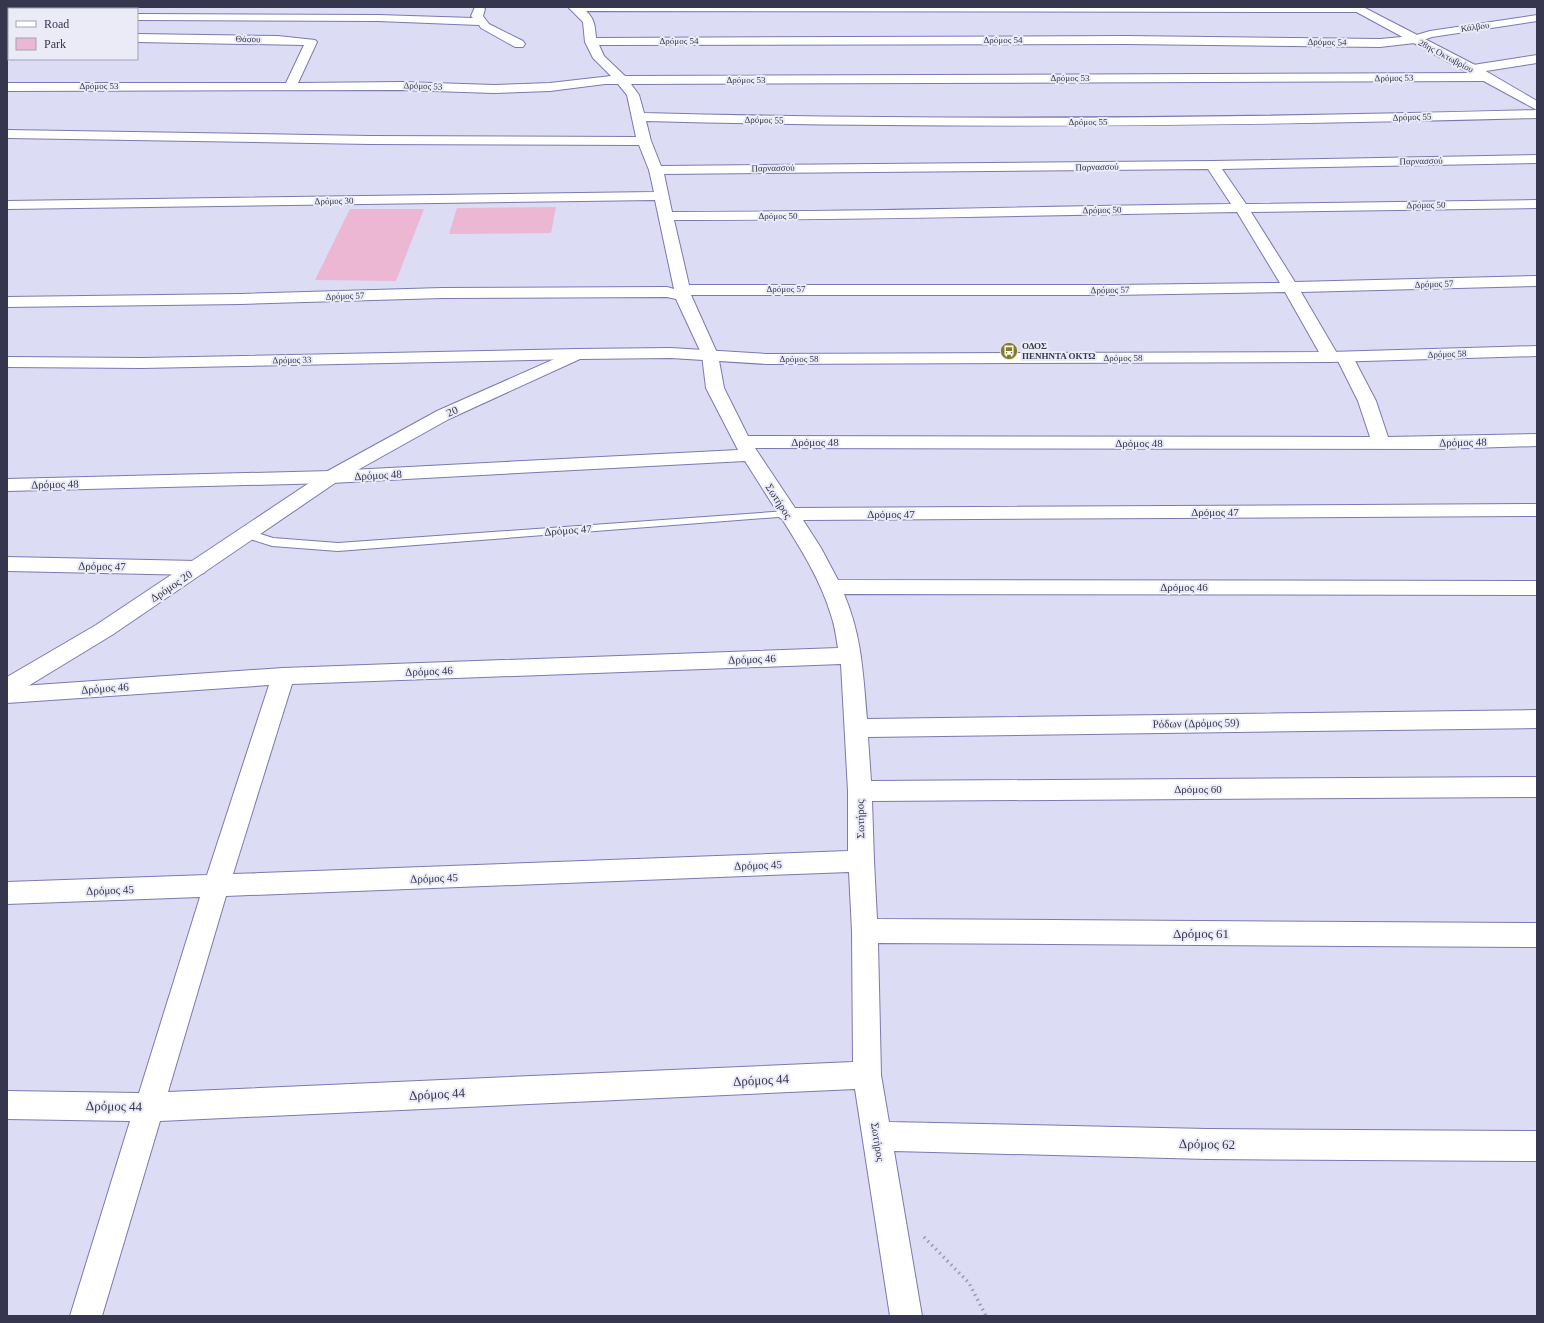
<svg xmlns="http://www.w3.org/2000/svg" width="1544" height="1323" viewBox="0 0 1544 1323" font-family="Georgia,serif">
  <rect width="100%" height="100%" fill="#dcdcf5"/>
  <g fill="#ebb7d3">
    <polygon points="556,207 551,233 449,234 457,208"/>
    <polygon points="350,209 424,209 396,281 315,280"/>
  </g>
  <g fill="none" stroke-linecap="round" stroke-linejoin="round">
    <defs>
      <polygon id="service" points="787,511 791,512 792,514 791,516 338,551 272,546 244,537 243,534 244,531 248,530 273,538 338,543"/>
      <g id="minor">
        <polygon points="475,7 483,7 485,9 483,16 489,24 523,41 525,44 523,47 515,47 481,28 479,25 378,21 137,20 137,14 378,15 473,18 471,16"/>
        <path d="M568 7H1363L1365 9 1359 12 586 11C595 19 595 27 596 38L1126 36 1380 39 1413 36 1430 31 1537 15V21L1432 37 1415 43 1380 47 1126 44 599 45 604 56 625 76 1486 73 1490 74 1492 77 1490 80 1486 81 631 84 639 95 644 113C942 121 1239 118 1537 110V118C1240 126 943 129 646 121L651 141 661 166 1212 161 1537 155V163L1222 169 1246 204 1537 200V208L1251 212 1295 282 1537 276V286L1301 292 1338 355 1339 353 1345 352 1351 353 1353 357 1376 401 1388 437 1537 434V446L1436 449 755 448 795 508 1537 504V516L803 520 821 548 838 580 1537 581V595L844 594C862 637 863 673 867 719L1537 710V728L868 737 871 781 1537 777V797L872 801 874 861 877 919 1537 923V947L878 943 881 1075 889 1122 1207 1129 1537 1131V1161L1207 1159 894 1151 922 1316H890L855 1089 160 1121 102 1316H70L130 1121 7 1119V1091L139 1093 200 897 7 904V882L207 875 269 685 7 703V687L283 668 838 648C836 637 835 626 831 615 821 581 801 549 782 519L780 518 777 514 778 513 745 461 331 483 7 491V479L331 471 738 450 706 388 702 355 676 299 667 297 442 298 241 304 7 307V297L241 294 442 288 667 287 674 289 655 200 7 209V201L654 192 649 170 639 145 370 144 7 138V130L370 136 636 137 627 95 618 84H605L550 91 494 93 402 90 7 91V83H286L304 45 137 42V34L278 36 315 40 317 42 298 83 402 82 494 85 550 83 611 76 593 58 585 42 583 22ZM1208 169 1231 204C1045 206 859 212 672 212L664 174ZM1237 212 1280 283 1113 285H689L674 220C862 220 1049 215 1237 212ZM1285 292 1324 361 1330 362 1337 359 1358 401 1370 437 748 436 724 388 718 355 691 295H1113ZM841 664 848 791V851L233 874 292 684ZM849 872 852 931 853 1062 168 1092 226 896Z"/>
        <rect x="7" y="11" width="2" height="6"/>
        <rect x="7" y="34" width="2" height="8"/>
        <polygon points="1537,55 1537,63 1473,73 1469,72 1467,69 1469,66 1473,65"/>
        <polygon points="577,349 583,350 585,354 583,358 577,359 142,368 7,367 7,357 142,358"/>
        <polygon points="7,557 197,561 204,563 207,568 204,573 197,575 7,571"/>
      </g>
      <g id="tertiary">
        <polygon points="1349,7 1363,7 1477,66 1537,101 1537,110 1351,9"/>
        <polygon points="1537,346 1537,356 1330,362 766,364 671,358 580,359 449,419 338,481 112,635 15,694 7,696 7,677 96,625 324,473 437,411 577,349 671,348 766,354 1330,352"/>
      </g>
    </defs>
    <use href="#service" stroke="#7b79b1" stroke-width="2"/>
    <use href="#minor" stroke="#7b79b1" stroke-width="2"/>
    <use href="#tertiary" stroke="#7b79b1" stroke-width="2"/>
    <polyline stroke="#9999b2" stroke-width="3.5" stroke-dasharray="1.5 4" stroke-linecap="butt" points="924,1237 969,1283 986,1316"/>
    <use href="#service" fill="#fff" fill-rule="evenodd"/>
    <use href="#minor" fill="#fff" fill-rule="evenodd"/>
    <use href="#tertiary" fill="#fff" fill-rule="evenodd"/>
  </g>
  <defs>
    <symbol id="bus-disc" viewBox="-11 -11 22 22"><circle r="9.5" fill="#837c23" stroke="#eaebf7"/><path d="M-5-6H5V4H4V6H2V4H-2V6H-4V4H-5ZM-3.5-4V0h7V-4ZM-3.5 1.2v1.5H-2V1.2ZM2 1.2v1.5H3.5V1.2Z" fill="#fff"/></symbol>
  </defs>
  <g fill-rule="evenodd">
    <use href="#bus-disc" x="999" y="341" width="20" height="20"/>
  </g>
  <g text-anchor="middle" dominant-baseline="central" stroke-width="4" stroke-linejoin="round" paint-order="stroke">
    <g font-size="9" fill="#36364e" stroke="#eaebf7">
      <text transform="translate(1475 27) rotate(-8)">Κάλβου</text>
      <text transform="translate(248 39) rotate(1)">Θάσου</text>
      <text x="1003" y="40">Δρόμος 54</text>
      <text x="679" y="41">Δρόμος 54</text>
      <text transform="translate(1327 42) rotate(1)">Δρόμος 54</text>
      <text transform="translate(1446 56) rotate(28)">28ης Οκτωβρίου</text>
      <text x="1070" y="78">Δρόμος 53</text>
      <text transform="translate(1394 78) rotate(-1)">Δρόμος 53</text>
      <text x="746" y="80">Δρόμος 53</text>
      <text x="99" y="86">Δρόμος 53</text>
      <text transform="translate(423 86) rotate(2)">Δρόμος 53</text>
      <text transform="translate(1412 117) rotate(-2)">Δρόμος 55</text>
      <text transform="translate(764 120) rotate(1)">Δρόμος 55</text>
      <text x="1088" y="122">Δρόμος 55</text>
      <text transform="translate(1421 161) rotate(-1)">Παρνασσού</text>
      <text transform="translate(1097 167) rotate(-1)">Παρνασσού</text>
      <text transform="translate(773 168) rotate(-1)">Παρνασσού</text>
      <text transform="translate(334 201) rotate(-1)">Δρόμος 30</text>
      <text transform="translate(1426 205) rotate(-1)">Δρόμος 50</text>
      <text transform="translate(1102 210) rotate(-1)">Δρόμος 50</text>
      <text x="778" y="216">Δρόμος 50</text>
      <text transform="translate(1434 284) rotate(-2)">Δρόμος 57</text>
      <text x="786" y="289">Δρόμος 57</text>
      <text transform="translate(1110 290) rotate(-1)">Δρόμος 57</text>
      <text transform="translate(345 296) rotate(-2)">Δρόμος 57</text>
      <text transform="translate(1447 354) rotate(-2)">Δρόμος 58</text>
      <text x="1123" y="358">Δρόμος 58</text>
      <text x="799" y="359">Δρόμος 58</text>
      <text transform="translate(292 360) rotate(-1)">Δρόμος 33</text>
    </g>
    <g font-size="9" font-weight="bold" fill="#36364e" stroke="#eaebf7" text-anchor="start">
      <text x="1022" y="346">ΟΔΟΣ<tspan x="1022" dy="10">ΠΕΝΗΝΤΑ ΟΚΤΩ</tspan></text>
    </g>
    <g font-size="11" fill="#36364e" stroke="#eaebf7">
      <text transform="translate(452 411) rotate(-24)">20</text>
      <text x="815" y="442">Δρόμος 48</text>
      <text transform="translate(1463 442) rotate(-1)">Δρόμος 48</text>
      <text x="1139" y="443">Δρόμος 48</text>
      <text transform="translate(378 475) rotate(-3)">Δρόμος 48</text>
      <text transform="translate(55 484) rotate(-1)">Δρόμος 48</text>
      <text transform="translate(779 501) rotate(57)">Σωτήρος</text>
      <text x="1215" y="512">Δρόμος 47</text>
      <text x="891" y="514">Δρόμος 47</text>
      <text transform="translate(568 530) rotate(-4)">Δρόμος 47</text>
      <text transform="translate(102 566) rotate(1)">Δρόμος 47</text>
      <text transform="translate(171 586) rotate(-34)">Δρόμος 20</text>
      <text x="1184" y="587">Δρόμος 46</text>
      <text transform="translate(752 659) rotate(-2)">Δρόμος 46</text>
      <text transform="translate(429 671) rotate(-2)">Δρόμος 46</text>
      <text transform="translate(105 688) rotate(-4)">Δρόμος 46</text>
      <text transform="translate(1196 723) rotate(-1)">Ρόδων (Δρόμος 59)</text>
      <text x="1198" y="789">Δρόμος 60</text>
      <text transform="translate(860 819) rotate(-91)">Σωτήρος</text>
      <text transform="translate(758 865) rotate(-2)">Δρόμος 45</text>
      <text transform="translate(434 878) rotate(-2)">Δρόμος 45</text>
      <text transform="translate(110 890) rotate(-2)">Δρόμος 45</text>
      <text transform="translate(878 1142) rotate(81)">Σωτήρος</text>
    </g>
    <g font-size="13" fill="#36364e" stroke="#eaebf7">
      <text x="1201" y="933">Δρόμος 61</text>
      <text transform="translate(761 1080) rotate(-3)">Δρόμος 44</text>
      <text transform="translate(437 1094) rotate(-3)">Δρόμος 44</text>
      <text transform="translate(114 1106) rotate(1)">Δρόμος 44</text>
      <text transform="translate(1207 1144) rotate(1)">Δρόμος 62</text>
    </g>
  </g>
  <rect width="1544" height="1323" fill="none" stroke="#36364e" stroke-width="16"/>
  <rect x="8" y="8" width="130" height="52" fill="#eaebf7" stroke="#a2a3b3"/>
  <rect x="16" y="21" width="20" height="6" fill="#ffffff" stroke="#a2a3b3"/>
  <text x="44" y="28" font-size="12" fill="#36364e">Road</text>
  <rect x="16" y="38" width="20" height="12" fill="#ebb7d3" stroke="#a2a3b3"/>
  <text x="44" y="48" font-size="12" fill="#36364e">Park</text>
</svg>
